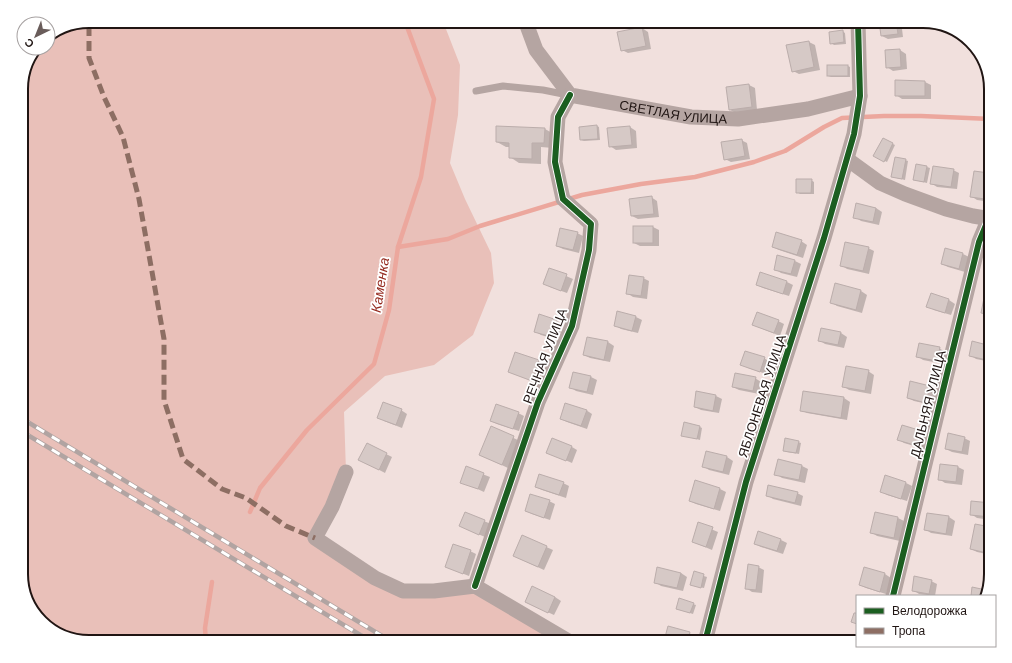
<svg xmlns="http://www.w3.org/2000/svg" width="1012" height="663" viewBox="0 0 1012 663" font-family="'DM Sans',sans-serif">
  <rect width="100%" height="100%" fill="#f1e0dd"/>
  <polygon fill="#e9c0b9" points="444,24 460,65 458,115 450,163 465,199 491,253 494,283 473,335 434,365 385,376 344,412 346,472 315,538 403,591 475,586 570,642 89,642 51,631 30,608 21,579 21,85 38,48 48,48 48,36 63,26"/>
  <g fill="#0003">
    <polygon points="840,21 820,24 816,22"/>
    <polygon points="880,21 901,21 903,37 888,39 882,36"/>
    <polygon points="620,23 633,23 624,25"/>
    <polygon points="642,28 648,32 651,49 628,53 622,50"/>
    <polygon points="842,31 845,33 846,44 834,45 831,43"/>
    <polygon points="809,42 815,45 820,70 799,74 793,71"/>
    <polygon points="900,50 906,54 907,69 893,71 887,67"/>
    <polygon points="848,66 850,67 850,77 831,77 828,76"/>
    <polygon points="925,82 931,85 931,99 902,99 896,95"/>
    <polygon points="749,85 755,88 757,110 736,113 730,110"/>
    <polygon points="597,126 599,127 600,140 584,141 581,140"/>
    <polygon points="630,127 636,131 637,148 616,150 610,146"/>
    <polygon points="545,129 554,134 553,148 541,147 541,164 519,163 510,157 510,147 506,147 497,142"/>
    <polygon points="883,139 895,145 887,162 875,156"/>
    <polygon points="741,140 747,143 750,159 731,162 725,159"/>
    <polygon points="905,160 908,161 905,180 892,177"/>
    <polygon points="927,167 930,168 927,183 914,180"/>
    <polygon points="953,170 959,173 957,189 937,187 931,183"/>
    <polygon points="989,174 991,175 991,202 977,200 971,196"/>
    <polygon points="811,180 814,182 814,194 800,194 797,192"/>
    <polygon points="651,197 657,201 659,217 638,219 632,216"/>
    <polygon points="857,204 876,208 882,212 879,225 861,221 855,217"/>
    <polygon points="634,227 653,227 659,230 659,246 640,246 634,243"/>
    <polygon points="577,233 583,236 579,253 563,249 557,246"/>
    <polygon points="801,241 807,245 803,258 779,250 773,247"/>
    <polygon points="868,248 874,251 869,274 847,269 841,265"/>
    <polygon points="963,254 969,257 965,272 948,267 942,264"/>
    <polygon points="795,261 801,264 797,277 781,273 775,269"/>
    <polygon points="550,269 573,279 567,293 550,287"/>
    <polygon points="643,278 649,281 647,299 633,297 627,293"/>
    <polygon points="787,282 793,285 789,296 763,288 757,285"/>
    <polygon points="836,284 861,291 867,295 862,313 837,306 831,302"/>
    <polygon points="931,294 949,300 955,304 951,315 934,310 928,306"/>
    <polygon points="991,300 991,317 982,312"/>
    <polygon points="539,315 557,321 563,324 558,340 541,335 535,331"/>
    <polygon points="636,317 642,320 638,333 621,329 615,325"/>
    <polygon points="778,321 784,324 780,336 753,325"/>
    <polygon points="822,329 841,333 847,337 844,348 825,344 819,340"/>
    <polygon points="588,338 608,342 614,346 610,362 590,358 584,355"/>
    <polygon points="991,347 991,362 976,359 970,355"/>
    <polygon points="939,348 945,352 943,364 923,360 917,356"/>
    <polygon points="764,358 770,362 766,374 748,368 742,364"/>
    <polygon points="538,361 544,365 538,383 509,372"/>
    <polygon points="868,371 874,375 871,394 849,390 843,386"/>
    <polygon points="591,377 597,380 593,395 576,391 570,387"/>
    <polygon points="755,378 761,382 759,394 739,390 733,387"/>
    <polygon points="930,387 936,390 932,405 914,401 908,398"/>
    <polygon points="804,392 844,398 850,402 847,420 807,413 801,410"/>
    <polygon points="716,396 722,399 719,413 701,410 695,407"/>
    <polygon points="401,410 407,414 402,428 384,421"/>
    <polygon points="586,410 592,414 587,429 567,422 561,419"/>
    <polygon points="518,413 524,416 519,431 497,424 491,421"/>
    <polygon points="902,426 922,432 928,436 924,449 904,443 898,439"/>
    <polygon points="700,427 702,428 700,440 682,435"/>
    <polygon points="492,428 520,441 508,468 480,455"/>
    <polygon points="964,438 970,441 968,455 952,452 946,449"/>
    <polygon points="798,442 801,443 799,454 787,452"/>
    <polygon points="572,447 577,450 572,463 547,452"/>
    <polygon points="386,454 392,457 385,473 366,463"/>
    <polygon points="727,457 733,461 729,475 709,470 703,466"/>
    <polygon points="779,460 802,466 808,469 805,483 782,478 776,474"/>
    <polygon points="958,467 964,470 962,485 945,483 939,479"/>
    <polygon points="467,468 490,477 484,492 462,482"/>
    <polygon points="886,477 906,483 912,486 907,501 887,495 881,491"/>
    <polygon points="696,482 720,489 726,492 720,511 696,504 690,501"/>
    <polygon points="563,483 569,486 566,498 542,490 536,487"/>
    <polygon points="797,493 803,496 801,506 773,499 767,495"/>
    <polygon points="549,501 555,504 550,520 532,514 526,511"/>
    <polygon points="991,504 991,520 977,518 971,514"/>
    <polygon points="465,513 491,524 485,537 466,529"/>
    <polygon points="876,513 898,518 904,521 900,541 877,536 871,532"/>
    <polygon points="928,514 949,517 955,521 952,536 931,533 925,529"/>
    <polygon points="699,524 718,532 712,550 693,542"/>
    <polygon points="991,529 991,555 977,552 971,549"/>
    <polygon points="759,533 781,540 787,543 783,554 761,547 755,544"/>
    <polygon points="522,536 553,550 544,570 520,559"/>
    <polygon points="470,551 476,554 469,576 446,567"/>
    <polygon points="758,567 764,570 762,593 752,592 746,588"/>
    <polygon points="864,569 885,574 891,578 886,594 866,588 860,585"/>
    <polygon points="681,573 687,577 683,591 661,586 655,582"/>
    <polygon points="694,573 707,577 704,588 694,586"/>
    <polygon points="931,581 937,584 935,596 919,594 913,590"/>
    <polygon points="555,597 561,601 554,615 532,605"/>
    <polygon points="693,604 696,605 693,614 677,609"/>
    <polygon points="689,633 695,636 694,642 668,642 666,641"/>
  </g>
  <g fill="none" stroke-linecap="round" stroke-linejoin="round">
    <g stroke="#eca79d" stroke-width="4.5">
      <polyline points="398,247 448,239 480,226 582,195 641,184 695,177 754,162 785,151 824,127 842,118 884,116 921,116 991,119"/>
      <polyline points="250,512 260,488 307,430 374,364 389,310 398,247 421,177 434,99 406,24"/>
      <polyline points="206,642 205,628 212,582"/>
    </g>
  </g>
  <g fill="#d6c9c6" stroke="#bbadab">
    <polygon points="879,21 896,21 898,34 881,36"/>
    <polygon points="642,27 646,46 621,51 617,32"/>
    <polygon points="843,30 844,42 830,44 829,32"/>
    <polygon points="809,41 814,67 792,72 786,45"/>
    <polygon points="900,49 901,67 886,68 885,50"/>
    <rect x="827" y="65" width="21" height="11"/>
    <polygon points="895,80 925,81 925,96 895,96"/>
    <polygon points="749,84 752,107 729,110 726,87"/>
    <polygon points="597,125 598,139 580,140 579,127"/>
    <polygon points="496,126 545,128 544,143 532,143 532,159 509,158 509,143 496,142"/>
    <polygon points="630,126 632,145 609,147 607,128"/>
    <polygon points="883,138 893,143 884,162 873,156"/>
    <polygon points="742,139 745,156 724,160 721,142"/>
    <polygon points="895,157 906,159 902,179 891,177"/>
    <polygon points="916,164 927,166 924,182 913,180"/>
    <polygon points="933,166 954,169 951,187 930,184"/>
    <polygon points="974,171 989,173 985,199 970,197"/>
    <polygon points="796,179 812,179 811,193 796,193"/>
    <polygon points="652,196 654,214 631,216 629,199"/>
    <polygon points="856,203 876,208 873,222 853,218"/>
    <rect x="633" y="226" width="20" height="17"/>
    <polygon points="560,228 578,232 573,250 556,246"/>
    <polygon points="776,232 802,240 797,255 772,247"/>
    <polygon points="845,242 869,247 863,271 840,266"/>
    <polygon points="945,248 963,253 959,269 941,264"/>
    <polygon points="777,255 795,260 791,274 774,270"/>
    <polygon points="549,268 567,274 561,291 543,284"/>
    <polygon points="760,272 787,281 783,294 756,285"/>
    <polygon points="629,275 644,277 641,296 626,294"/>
    <polygon points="835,283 861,290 856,310 830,303"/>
    <polygon points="931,293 949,299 945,313 926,307"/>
    <polygon points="984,298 991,299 991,315 981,313"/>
    <polygon points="617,311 636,316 632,331 614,326"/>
    <polygon points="757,312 779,320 774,333 752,325"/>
    <polygon points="539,314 557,320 552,337 534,332"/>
    <polygon points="821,328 841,332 838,345 818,341"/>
    <polygon points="587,337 608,341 604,360 583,355"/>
    <polygon points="972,341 991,346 991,361 969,356"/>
    <polygon points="919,343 940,347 937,361 916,357"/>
    <polygon points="745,351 765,357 760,372 740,365"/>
    <polygon points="515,352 539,360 532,381 508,372"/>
    <polygon points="846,366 869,370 865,391 842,387"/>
    <polygon points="573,372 591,376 587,392 569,388"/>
    <polygon points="735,373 756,377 753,391 732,387"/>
    <polygon points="910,381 930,386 926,403 907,398"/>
    <polygon points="696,391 716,395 713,411 694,407"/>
    <polygon points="803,391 844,397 841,418 800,411"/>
    <polygon points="383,402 402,409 396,425 377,418"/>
    <polygon points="565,403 587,410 581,426 560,419"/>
    <polygon points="496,404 519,412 513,429 490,421"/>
    <polygon points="684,422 700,426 697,439 681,436"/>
    <polygon points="902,425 922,431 918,446 897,440"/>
    <polygon points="491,426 514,436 502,465 479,455"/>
    <polygon points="948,433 965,437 962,452 945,449"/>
    <polygon points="552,438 572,446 566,461 546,453"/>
    <polygon points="785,438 799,441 796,453 783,451"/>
    <polygon points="367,443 387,453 379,470 358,460"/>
    <polygon points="706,451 727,456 723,472 702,467"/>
    <polygon points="778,459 802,465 799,480 774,475"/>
    <polygon points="940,464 958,466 956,482 938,480"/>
    <polygon points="466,466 484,473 478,489 460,483"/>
    <polygon points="539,474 564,482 559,495 535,487"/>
    <polygon points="885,475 906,482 901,499 880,492"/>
    <polygon points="695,480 720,488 714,509 689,501"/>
    <polygon points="768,485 798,492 795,503 766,496"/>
    <polygon points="530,494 550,500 544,518 525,511"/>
    <polygon points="971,501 991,503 991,517 970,515"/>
    <polygon points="465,512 485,520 479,535 459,526"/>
    <polygon points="875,512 898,517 894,538 870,533"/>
    <polygon points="927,513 949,516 946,534 924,530"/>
    <polygon points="698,522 713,527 706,547 692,542"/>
    <polygon points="975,524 991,527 991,554 970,549"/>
    <polygon points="758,531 781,539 777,551 754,544"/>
    <polygon points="522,535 547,546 538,567 513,556"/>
    <polygon points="453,544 471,550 463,574 445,567"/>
    <polygon points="748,564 759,566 756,590 745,589"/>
    <polygon points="657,567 681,573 677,588 654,583"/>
    <polygon points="864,567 885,573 880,592 859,585"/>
    <polygon points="694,571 704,574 701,588 690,585"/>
    <polygon points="914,576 932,580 929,594 912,591"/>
    <polygon points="532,586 555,597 548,613 525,602"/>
    <polygon points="972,587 986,590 984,596 971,596"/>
    <polygon points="679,598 694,603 690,613 676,609"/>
    <polygon points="854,613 857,613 857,624 851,622"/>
    <polygon points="668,626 690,632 687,642 664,641"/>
  </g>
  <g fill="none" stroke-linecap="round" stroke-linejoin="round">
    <polyline stroke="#b5a5a2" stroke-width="7" points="476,91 503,86 543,90 568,95"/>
    <g stroke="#b5a5a2" stroke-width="15">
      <path id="s1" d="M526 23 536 50 570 95 691 117 738 119 808 109 860 96"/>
      <polyline points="847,159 880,183 905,194 946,209 973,216 991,219"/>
      <polyline points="346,472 332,507 315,538 375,578 403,591 434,591 475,586"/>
      <polyline points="475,586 538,402 572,326 589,250 591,224 563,199 555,162 558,117 570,95"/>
      <polyline points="475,586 570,642"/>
      <polyline points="893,596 979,242 989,218"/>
      <polyline points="705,642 746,482 824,238 854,134 860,96 858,21"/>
    </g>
    <defs>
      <g id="rail">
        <polyline points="21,418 392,642"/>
        <polyline points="21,431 372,642"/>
      </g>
    </defs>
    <use href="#rail" stroke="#b1a4a2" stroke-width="4.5"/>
    <use href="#rail" stroke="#fff" stroke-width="3" stroke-dasharray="9" stroke-linecap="butt"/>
    <polyline stroke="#8d6e63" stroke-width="5" stroke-dasharray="10 5" stroke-linecap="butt" points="89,26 89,58 104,97 123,137 139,199 164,339 164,400 183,459 222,489 246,498 286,526 315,538"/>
    <defs>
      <g id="cycleway">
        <polyline points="475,586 538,402 572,326 589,250 591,224 563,199 555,162 558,117 570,95"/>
        <polyline points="893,596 979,242 989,218 991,219"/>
        <polyline points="705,642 746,482 824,238 854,134 860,96 858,21"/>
      </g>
    </defs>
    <use href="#cycleway" stroke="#fff" stroke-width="8"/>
    <use href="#cycleway" stroke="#1b5e20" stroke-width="6"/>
  </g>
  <g text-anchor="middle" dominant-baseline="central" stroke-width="3.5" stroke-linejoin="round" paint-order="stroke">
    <g font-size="13" fill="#201513" stroke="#fff">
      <text stroke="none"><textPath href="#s1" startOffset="190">СВЕТЛАЯ УЛИЦА</textPath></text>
      <text transform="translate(545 356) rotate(-69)">РЕЧНАЯ УЛИЦА</text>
      <text transform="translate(762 396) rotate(-72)">ЯБЛОНЕВАЯ УЛИЦА</text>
      <text transform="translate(928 404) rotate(-76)">ДАЛЬНЯЯ УЛИЦА</text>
    </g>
    <g font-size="14" font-style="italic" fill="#952b20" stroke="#fff">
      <text transform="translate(380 285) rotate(-81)">Каменка</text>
    </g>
  </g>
  <path d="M0 0H1012V663H0ZM89 28H923A61 61 0 0 1 984 89V574A61 61 0 0 1 923 635H89A61 61 0 0 1 28 574V89A61 61 0 0 1 89 28Z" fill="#fff" fill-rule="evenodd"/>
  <path fill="none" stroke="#201513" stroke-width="2" d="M89 28H923A61 61 0 0 1 984 89V574A61 61 0 0 1 923 635H89A61 61 0 0 1 28 574V89A61 61 0 0 1 89 28Z"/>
  <rect x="856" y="595" width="140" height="52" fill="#ffffff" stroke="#a6a1a1"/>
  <rect x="864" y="608" width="20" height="6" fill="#1b5e20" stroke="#a6a1a1"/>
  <text x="892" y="615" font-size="12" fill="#201513">Велодорожка</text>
  <rect x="864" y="628" width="20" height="6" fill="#8d6e63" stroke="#a6a1a1"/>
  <text x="892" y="635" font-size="12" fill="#201513">Тропа</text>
  <g transform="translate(36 36) rotate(223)"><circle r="19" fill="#ffffff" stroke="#a6a1a1"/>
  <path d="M0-3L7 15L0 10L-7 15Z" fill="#695c5a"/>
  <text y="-6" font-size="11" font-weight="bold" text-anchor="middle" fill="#201513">С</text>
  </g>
</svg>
